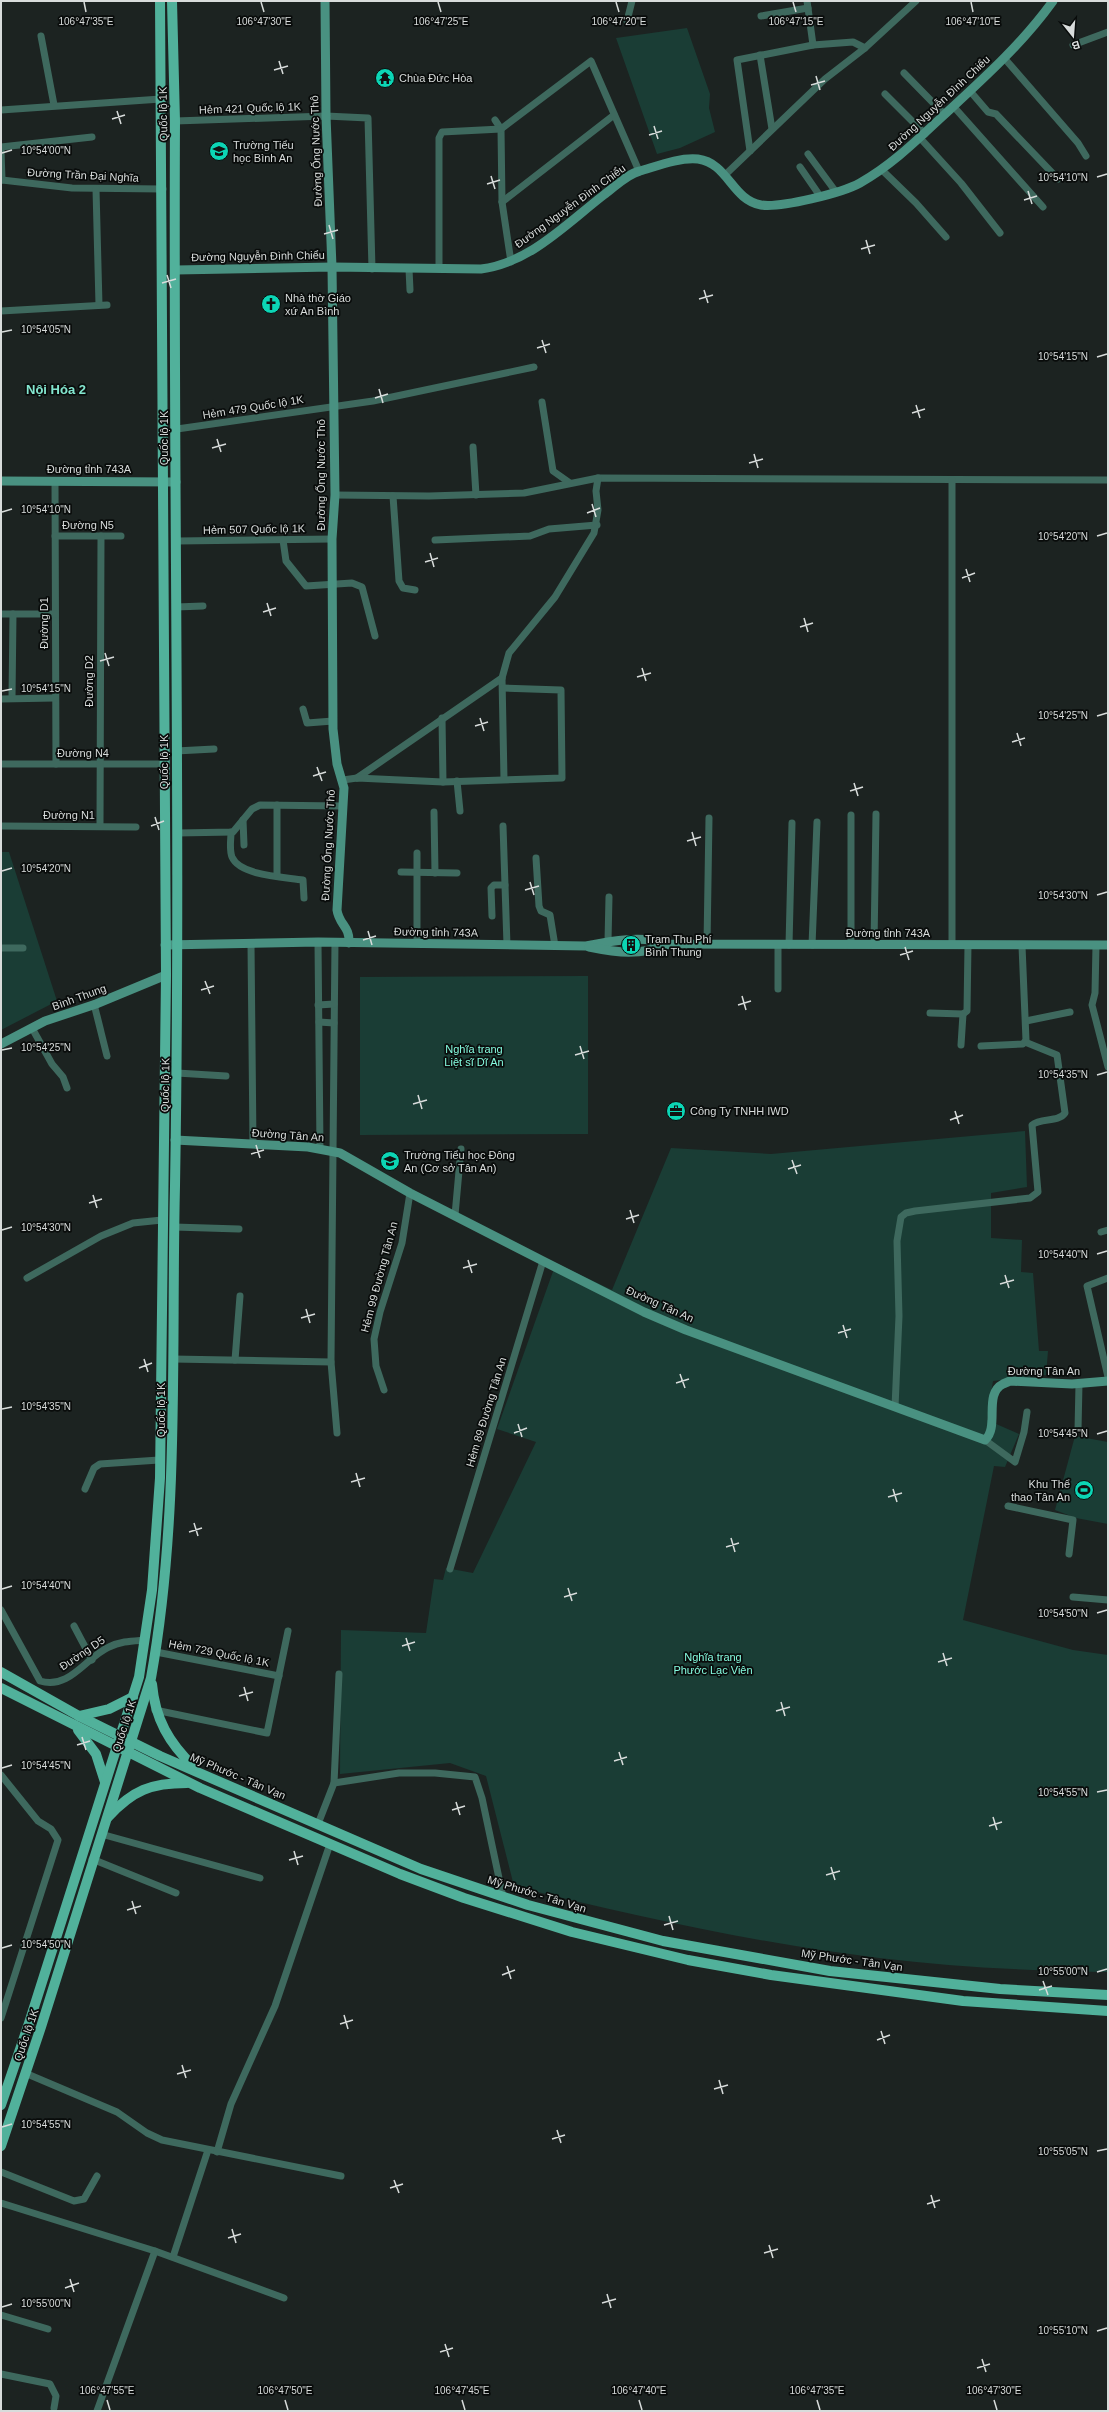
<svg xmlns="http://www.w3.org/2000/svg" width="1109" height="2412" viewBox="0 0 1109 2412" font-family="Arial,sans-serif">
  <rect width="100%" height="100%" fill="#1c2321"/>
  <g fill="#1a3d35">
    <polygon points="687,28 710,94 709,108 715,132 680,148 657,154 616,38"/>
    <polygon points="1,852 9,852 57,1001 1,1030"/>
    <polygon points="588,976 588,1134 360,1135 360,977"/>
    <path d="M1025 1131 1027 1187 991 1193V1238L1022 1240 1021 1272 1033 1273 1039 1351H1048L1046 1375 993 1381 987 1420 1019 1434 1005 1467 994 1466 963 1620 1073 1650 1108 1655V1972C1031 1971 955 1967 879 1958 756 1943 634 1916 514 1886L486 1776 450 1763 340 1774 341 1630 426 1633 434 1579 443 1580 446 1568 473 1573 536 1442 497 1429 556 1263 612 1290 671 1148 771 1154Z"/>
    <polygon points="1075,1436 1108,1442 1108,1524 1076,1518 1055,1510"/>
  </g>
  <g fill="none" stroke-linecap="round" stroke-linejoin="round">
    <g stroke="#3e695e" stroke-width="7">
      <polyline points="807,1 813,45"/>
      <polyline points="761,16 808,8"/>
      <polyline points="627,21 632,1"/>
      <polyline points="41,36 54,105"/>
      <polyline points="1073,45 1108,32"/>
      <polyline points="760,55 772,129"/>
      <polyline points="1005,59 1078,143 1086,156"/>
      <polyline points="904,73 945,115"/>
      <polyline points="970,91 988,112 996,114 1058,179"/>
      <polyline points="885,94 925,134"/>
      <polyline points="954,107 1043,207"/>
      <polyline points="1,110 161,99"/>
      <polyline points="495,120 501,129 502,202 511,262"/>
      <polyline points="175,121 326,116 368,118 372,269"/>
      <polyline points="921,139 961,183 1000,233"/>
      <polyline points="1,147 92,137"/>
      <polyline points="1,150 2,180"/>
      <polyline points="750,151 737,60 813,45 853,42 865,48"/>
      <polyline points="808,154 836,192"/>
      <polyline points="800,167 820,196"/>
      <polyline points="882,170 916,203 946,237"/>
      <polyline points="726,174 825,79 865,48 916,1"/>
      <polyline points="2,180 72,188 163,189"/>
      <polyline points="96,189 99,305"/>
      <polyline points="502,202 614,115"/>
      <polyline points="409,269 410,290"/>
      <polyline points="439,269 439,138 442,132 501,129 591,61 639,171"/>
      <polyline points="1,311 107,305"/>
      <polyline points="542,402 553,471 570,483"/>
      <polyline points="177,429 373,401 534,367"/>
      <polyline points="473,447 476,495"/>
      <polyline points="55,481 56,764"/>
      <polyline points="335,495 429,496 524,493 598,478 1108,480"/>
      <polyline points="393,496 399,581 403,588 415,590"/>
      <polyline points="55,536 121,536"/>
      <polyline points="283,540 286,561 306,586 352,583 362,587 375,636"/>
      <polyline points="435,540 530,536 549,529 597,525"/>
      <polyline points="177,541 332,539"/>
      <polyline points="176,607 203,606"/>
      <polyline points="1,614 55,614"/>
      <polyline points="12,698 13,614"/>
      <polyline points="1,699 55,698"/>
      <polyline points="303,709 307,723 333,721"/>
      <polyline points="442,718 443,782"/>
      <polyline points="176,751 214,749"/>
      <polyline points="1,764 165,764"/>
      <polyline points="357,778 502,678"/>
      <polyline points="504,779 502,678 509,653 555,597 594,533 598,510 596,491 598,478"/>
      <polyline points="343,780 357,778 443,782 562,778 561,690 503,688"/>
      <polyline points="457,781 460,811"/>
      <polyline points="434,812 435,873"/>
      <polyline points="243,820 244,845"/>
      <polyline points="100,825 101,536"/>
      <polyline points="1,826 136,827"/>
      <polyline points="503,826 507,945"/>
      <path d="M231 832C231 840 229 849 232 857 240 876 285 877 303 880L304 898"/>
      <polyline points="177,833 233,832 252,809 260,805 342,806"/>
      <polyline points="417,853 417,943"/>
      <polyline points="536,858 539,906 541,911 550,915 555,946"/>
      <polyline points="401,872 457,873"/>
      <polyline points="277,876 277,805"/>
      <polyline points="492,916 491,888 494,885 505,885"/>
      <polyline points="608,941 609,897"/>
      <polyline points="318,942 320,1149"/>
      <polyline points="335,942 331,1362 337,1433"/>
      <polyline points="251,944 253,1144"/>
      <polyline points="707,944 709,818"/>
      <polyline points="789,945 792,823"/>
      <polyline points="812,945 817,822"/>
      <polyline points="851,945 851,815"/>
      <polyline points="874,945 876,814"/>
      <polyline points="952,945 952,480"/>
      <polyline points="1096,945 1095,993 1092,1005 1108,1067"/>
      <polyline points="1,948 23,948"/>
      <polyline points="778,989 778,944"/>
      <polyline points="94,1004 107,1056"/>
      <polyline points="318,1005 334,1004"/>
      <polyline points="930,1013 963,1014 967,1011 968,945"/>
      <polyline points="1026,1021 1070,1012"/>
      <polyline points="319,1022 334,1023"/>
      <polyline points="32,1028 52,1064 63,1077 67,1088"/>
      <polyline points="961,1045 963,1014"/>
      <polyline points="981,1046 1023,1044 1026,1040 1022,946"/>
      <polyline points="177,1073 226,1076"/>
      <polyline points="455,1215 461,1149"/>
      <polyline points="174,1227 239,1229"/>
      <polyline points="1101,1232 1108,1230"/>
      <polyline points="27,1278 101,1236 133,1223 162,1220"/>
      <polyline points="1108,1278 1087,1286 1108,1377"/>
      <polyline points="173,1359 331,1362"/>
      <polyline points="235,1360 240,1296"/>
      <polyline points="384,1390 376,1366 374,1339 380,1312 402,1243 410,1193"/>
      <path d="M895 1407 899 1316 897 1241 901 1217 906 1213 915 1211 1030 1198 1038 1192 1032 1125C1041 1117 1058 1123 1065 1113L1057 1055 1025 1042"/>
      <polyline points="1078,1430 1079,1384"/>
      <polyline points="985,1440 1015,1462 1024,1432 1027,1412"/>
      <polyline points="85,1489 94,1468 100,1464 159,1460"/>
      <polyline points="1008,1506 1073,1520 1069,1554"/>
      <polyline points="450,1569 543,1261"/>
      <polyline points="1073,1597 1108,1600"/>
      <path d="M1 1610 40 1681C70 1690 86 1657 109 1647 121 1641 133 1641 145 1640"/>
      <polyline points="74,1626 92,1660"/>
      <polyline points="156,1652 279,1676"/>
      <polyline points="155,1710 267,1733 288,1631"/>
      <polyline points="1,1775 38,1821 51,1829 58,1840 1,2018"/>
      <polyline points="334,1783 339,1674"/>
      <polyline points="318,1824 334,1783 399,1773 435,1773 475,1777 482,1798 503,1897"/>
      <polyline points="101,1834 260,1878"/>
      <polyline points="92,1859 176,1893"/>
      <polyline points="25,2073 117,2112 147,2133 162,2140 341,2176"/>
      <polyline points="217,2152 231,2104 275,2006 330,1844"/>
      <polyline points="1,2172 74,2201 84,2199 97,2176"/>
      <polyline points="1,2203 155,2251 284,2298"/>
      <polyline points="173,2257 208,2150"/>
      <polyline points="1,2315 48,2329"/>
      <polyline points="1,2374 50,2384 56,2396 54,2408"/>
      <polyline points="97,2411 155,2251"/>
    </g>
    <g stroke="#499181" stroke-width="9">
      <path d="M325 1 326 116 332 267 335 495 332 539 333 729 337 764 344 788 337 910C339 925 350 926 349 943"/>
      <path d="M176 270 332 267 481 269C530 263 567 223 605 194 616 186 627 174 640 171 657 166 680 157 698 159 728 163 732 200 761 205 781 208 842 193 860 183 892 165 917 140 944 115 983 79 1022 44 1053 1"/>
      <polyline points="1,481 176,482"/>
      <path d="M165 945 318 942 586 946C611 941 642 935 668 944L1108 945"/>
      <path d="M589 947C618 953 640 956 668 944"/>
      <polyline points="1,1044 45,1021 96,1004 166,975"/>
      <path d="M175 1140 308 1147 340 1153 410 1193 543 1261 644 1312 686 1330 985 1440C1000 1427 983 1394 1003 1384L1010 1381 1072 1384 1108 1381"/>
    </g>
    <g stroke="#51b19b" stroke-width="10">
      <polyline points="1,1672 79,1716 160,1756 421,1869 528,1905 663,1941 830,1971 1000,1989 1108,1995"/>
      <path d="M152 1684C155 1719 169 1743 194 1767"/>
      <polyline points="1,1688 200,1788 400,1874 464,1898 572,1932 688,1960 771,1975 963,2001 1108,2011"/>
      <polyline points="79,1716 109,1709 133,1697"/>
      <polyline points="78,1730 96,1754 105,1782"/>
      <path d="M108 1817C133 1790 151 1783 187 1783"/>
      <polyline points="1,2105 29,2023 139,1677 152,1590 160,1478 166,975 160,1"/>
      <path d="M1 2146 41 2027 151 1678C180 1516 171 1350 175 1186 181 831 173 476 175 121L172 1"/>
    </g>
  </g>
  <path fill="none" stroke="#d8dcdb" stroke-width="1.5" d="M84 2 86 12M261 2 264 12M438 2 441 12M616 2 619 12M793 2 796 12M971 2 973 12M279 61 283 74M274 70 288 66M816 76 820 90M811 85 825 81M117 111 121 124M112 119 125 115M654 126 658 139M649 135 662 131M2 153 12 150M491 176 495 189M1097 177 1107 174M487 184 500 180M1028 191 1032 204M1024 200 1037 196M329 225 333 239M324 234 338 230M866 240 870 254M861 249 875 245M167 275 171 288M162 283 176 279M704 290 708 303M699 299 713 295M2 332 12 330M542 340 546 353M537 348 550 344M1097 357 1107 354M379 389 383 403M375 398 388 394M916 405 920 418M912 413 925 409M217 439 221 452M212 448 226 444M754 454 758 468M749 463 763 459M592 504 596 517M2 512 12 509M587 513 600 508M1097 536 1107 533M430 553 434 567M425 562 438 558M966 569 970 582M962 578 975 573M267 603 271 616M263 612 276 608M804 618 808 632M800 627 813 623M105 653 109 666M100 661 114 657M642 668 646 681M637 677 651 673M2 691 12 689M1097 716 1107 713M480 718 484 731M475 726 488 722M1017 733 1021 746M1012 742 1025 738M317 767 322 781M313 776 326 772M854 783 858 796M850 791 863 787M155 817 159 830M151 826 164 821M692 832 696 846M687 841 701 837M2 871 12 868M530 882 534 895M525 890 539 886M1097 895 1107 892M368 931 372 945M363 940 376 936M905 947 909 960M900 955 913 951M205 981 210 994M201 990 214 986M742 996 746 1010M738 1005 751 1001M580 1046 584 1059M2 1050 12 1048M575 1055 589 1051M1097 1075 1107 1072M418 1095 422 1109M413 1104 427 1100M955 1111 959 1124M950 1120 963 1115M256 1145 260 1158M251 1154 264 1150M792 1160 797 1174M788 1169 801 1165M93 1195 97 1208M89 1203 102 1199M630 1210 634 1223M626 1219 639 1215M2 1230 12 1227M1097 1254 1107 1251M468 1260 472 1273M463 1268 477 1264M1005 1275 1009 1288M1000 1284 1014 1280M306 1309 310 1323M301 1318 315 1314M843 1325 847 1338M838 1333 851 1329M144 1359 148 1372M139 1368 152 1363M680 1374 685 1388M676 1383 689 1379M2 1409 12 1407M518 1424 522 1437M514 1433 527 1428M1097 1434 1107 1431M356 1473 360 1487M351 1482 365 1478M893 1489 897 1502M888 1497 902 1493M194 1523 198 1536M189 1532 202 1528M731 1538 735 1552M726 1547 739 1543M568 1588 572 1601M2 1589 12 1586M564 1597 577 1593M1097 1613 1107 1610M406 1638 410 1651M402 1646 415 1642M943 1653 947 1666M938 1662 952 1658M244 1687 248 1701M239 1696 253 1692M781 1702 785 1716M776 1711 790 1707M82 1737 86 1750M77 1745 90 1741M619 1752 623 1765M614 1761 627 1757M2 1768 12 1765M1097 1792 1107 1790M456 1802 460 1815M452 1810 465 1806M993 1817 997 1830M989 1826 1002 1822M294 1851 298 1865M289 1860 303 1856M831 1867 835 1880M826 1875 840 1871M132 1901 136 1914M127 1910 141 1906M669 1916 673 1930M664 1925 678 1921M2 1948 12 1945M507 1966 511 1979M1097 1972 1107 1969M502 1975 515 1970M1043 1981 1048 1995M1039 1990 1052 1986M344 2015 348 2029M340 2024 353 2020M881 2031 885 2044M877 2040 890 2035M182 2065 186 2078M177 2074 191 2070M719 2080 723 2094M714 2089 728 2085M2 2127 12 2124M557 2130 561 2143M552 2139 565 2135M1097 2151 1107 2149M394 2180 399 2193M390 2188 403 2184M931 2195 935 2208M927 2204 940 2200M232 2229 236 2243M228 2238 241 2234M769 2245 773 2258M764 2253 778 2249M70 2279 74 2292M65 2288 79 2283M607 2294 611 2308M602 2303 616 2299M2 2307 12 2304M1097 2331 1107 2328M445 2344 449 2357M440 2352 453 2348M982 2359 986 2372M977 2368 990 2364M107 2400 110 2410M285 2400 288 2410M462 2400 465 2410M639 2400 642 2410M817 2400 820 2410M994 2400 997 2410"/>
  <defs>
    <symbol id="temple-disc" viewBox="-11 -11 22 22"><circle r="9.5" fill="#0cd5b5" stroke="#090c0b"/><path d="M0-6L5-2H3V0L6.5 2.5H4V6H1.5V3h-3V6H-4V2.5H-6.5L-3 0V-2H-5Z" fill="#111"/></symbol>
    <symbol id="school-disc" viewBox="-11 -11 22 22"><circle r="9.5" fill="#0cd5b5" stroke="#090c0b"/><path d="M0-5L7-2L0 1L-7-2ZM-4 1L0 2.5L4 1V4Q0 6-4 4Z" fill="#111"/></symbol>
    <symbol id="church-disc" viewBox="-11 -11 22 22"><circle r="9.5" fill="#0cd5b5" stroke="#090c0b"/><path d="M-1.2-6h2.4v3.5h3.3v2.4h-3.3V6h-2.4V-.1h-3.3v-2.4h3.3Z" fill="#111"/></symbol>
    <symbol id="building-disc" viewBox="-11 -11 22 22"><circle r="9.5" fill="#0cd5b5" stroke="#090c0b"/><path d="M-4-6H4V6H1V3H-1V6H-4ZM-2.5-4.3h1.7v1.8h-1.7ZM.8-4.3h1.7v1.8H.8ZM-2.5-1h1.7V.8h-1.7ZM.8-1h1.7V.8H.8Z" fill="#111"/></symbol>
    <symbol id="office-disc" viewBox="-11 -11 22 22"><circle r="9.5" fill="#0cd5b5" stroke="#090c0b"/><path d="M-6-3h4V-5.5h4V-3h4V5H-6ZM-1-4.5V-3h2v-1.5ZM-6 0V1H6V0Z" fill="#111"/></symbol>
    <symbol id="stadium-disc" viewBox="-11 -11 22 22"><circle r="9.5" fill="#0cd5b5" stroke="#090c0b"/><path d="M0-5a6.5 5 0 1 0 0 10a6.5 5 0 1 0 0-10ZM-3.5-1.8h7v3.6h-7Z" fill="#111"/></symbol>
  </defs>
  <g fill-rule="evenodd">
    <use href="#temple-disc" x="374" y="67" width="22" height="22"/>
    <use href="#school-disc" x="208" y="140" width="22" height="22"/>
    <use href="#church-disc" x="260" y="293" width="22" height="22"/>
    <use href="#building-disc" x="620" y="934" width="22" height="22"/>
    <use href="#office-disc" x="665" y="1100" width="22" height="22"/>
    <use href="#school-disc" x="379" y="1150" width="22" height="22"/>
    <use href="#stadium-disc" x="1073" y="1479" width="22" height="22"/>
  </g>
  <g text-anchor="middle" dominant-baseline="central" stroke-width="3.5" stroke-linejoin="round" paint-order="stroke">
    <g font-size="11" fill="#d8dcdb" stroke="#090c0b" text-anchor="start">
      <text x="399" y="78">Chùa Đức Hòa</text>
      <text x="233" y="145">Trường Tiểu<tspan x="233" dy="13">học Bình An</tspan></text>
      <text x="285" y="298">Nhà thờ Giáo<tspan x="285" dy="13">xứ An Bình</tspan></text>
      <text x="645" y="939">Trạm Thu Phí<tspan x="645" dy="13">Bình Thung</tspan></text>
      <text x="690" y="1111">Công Ty TNHH IWD</text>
      <text x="404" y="1155">Trường Tiểu học Đông<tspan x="404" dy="13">An (Cơ sở Tân An)</tspan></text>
      <text x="1070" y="1484" text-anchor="end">Khu Thể<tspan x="1070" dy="13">thao Tân An</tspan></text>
    </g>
    <g font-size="11" fill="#d8dcdb" stroke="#090c0b">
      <text transform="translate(939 103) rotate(-43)">Đường Nguyễn Đình Chiểu</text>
      <text transform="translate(250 108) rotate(-2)">Hẻm 421 Quốc lộ 1K</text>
      <text transform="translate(163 114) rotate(-91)">Quốc lộ 1K</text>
      <text transform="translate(316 151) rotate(-92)">Đường Ống Nước Thô</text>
      <text transform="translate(83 175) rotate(3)">Đường Trần Đại Nghĩa</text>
      <text transform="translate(570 206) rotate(-36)">Đường Nguyễn Đình Chiểu</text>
      <text transform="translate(258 256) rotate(-1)">Đường Nguyễn Đình Chiểu</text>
      <text transform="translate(253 407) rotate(-9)">Hẻm 479 Quốc lộ 1K</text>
      <text transform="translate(164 438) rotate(-90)">Quốc lộ 1K</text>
      <text x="89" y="469">Đường tỉnh 743A</text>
      <text transform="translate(321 475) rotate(-90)">Đường Ống Nước Thô</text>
      <text x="88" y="525">Đường N5</text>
      <text transform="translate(254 529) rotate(-1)">Hẻm 507 Quốc lộ 1K</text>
      <text transform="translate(44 623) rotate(-90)">Đường D1</text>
      <text transform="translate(89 681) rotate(-90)">Đường D2</text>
      <text x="83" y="753">Đường N4</text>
      <text transform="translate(164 762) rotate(-90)">Quốc lộ 1K</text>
      <text x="69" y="815">Đường N1</text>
      <text transform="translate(328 845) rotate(-87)">Đường Ống Nước Thô</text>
      <text transform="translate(436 932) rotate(1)">Đường tỉnh 743A</text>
      <text x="888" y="933">Đường tỉnh 743A</text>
      <text transform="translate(79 997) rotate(-20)">Bình Thung</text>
      <text transform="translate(165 1085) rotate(-89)">Quốc lộ 1K</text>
      <text transform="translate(288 1135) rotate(4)">Đường Tân An</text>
      <text transform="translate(379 1277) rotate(-75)">Hẻm 99 Đường Tân An</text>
      <text transform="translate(660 1304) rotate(24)">Đường Tân An</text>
      <text x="1044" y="1371">Đường Tân An</text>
      <text transform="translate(161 1410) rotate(-90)">Quốc lộ 1K</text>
      <text transform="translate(486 1412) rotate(-73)">Hẻm 89 Đường Tân An</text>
      <text transform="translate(82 1653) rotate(-34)">Đường D5</text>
      <text transform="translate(219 1653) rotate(11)">Hẻm 729 Quốc lộ 1K</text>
      <text transform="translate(124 1726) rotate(-72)">Quốc lộ 1K</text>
      <text transform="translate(238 1776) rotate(23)">Mỹ Phước - Tân Vạn</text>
      <text transform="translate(537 1894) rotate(17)">Mỹ Phước - Tân Vạn</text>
      <text transform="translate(852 1960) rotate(8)">Mỹ Phước - Tân Vạn</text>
      <text transform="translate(26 2035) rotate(-71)">Quốc lộ 1K</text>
    </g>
    <g font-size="11" fill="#85fbdf" stroke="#090c0b">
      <text x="474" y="1049">Nghĩa trang<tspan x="474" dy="13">Liệt sĩ Dĩ An</tspan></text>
      <text x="713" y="1657">Nghĩa trang<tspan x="713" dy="13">Phước Lạc Viên</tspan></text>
    </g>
    <g font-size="13" font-weight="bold" fill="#83e6cf" stroke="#090c0b">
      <text x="56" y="389">Nội Hóa 2</text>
    </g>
  </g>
  <g font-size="10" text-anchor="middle" fill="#d8dcdb" stroke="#090c0b" stroke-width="3.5" stroke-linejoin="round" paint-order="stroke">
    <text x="86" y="25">106°47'35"E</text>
    <text x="264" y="25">106°47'30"E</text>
    <text x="441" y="25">106°47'25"E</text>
    <text x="619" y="25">106°47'20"E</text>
    <text x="796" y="25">106°47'15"E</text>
    <text x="973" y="25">106°47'10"E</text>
    <text x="46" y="154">10°54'00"N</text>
    <text x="1063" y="181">10°54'10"N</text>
    <text x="46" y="333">10°54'05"N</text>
    <text x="1063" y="360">10°54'15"N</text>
    <text x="46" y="513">10°54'10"N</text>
    <text x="1063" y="540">10°54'20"N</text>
    <text x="46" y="692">10°54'15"N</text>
    <text x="1063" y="719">10°54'25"N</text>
    <text x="46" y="872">10°54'20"N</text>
    <text x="1063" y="899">10°54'30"N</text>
    <text x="46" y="1051">10°54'25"N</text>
    <text x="1063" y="1078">10°54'35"N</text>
    <text x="46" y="1231">10°54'30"N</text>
    <text x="1063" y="1258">10°54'40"N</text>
    <text x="46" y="1410">10°54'35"N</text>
    <text x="1063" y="1437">10°54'45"N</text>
    <text x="46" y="1589">10°54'40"N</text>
    <text x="1063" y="1617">10°54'50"N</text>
    <text x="46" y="1769">10°54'45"N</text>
    <text x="1063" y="1796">10°54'55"N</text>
    <text x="46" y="1948">10°54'50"N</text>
    <text x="1063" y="1975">10°55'00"N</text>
    <text x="46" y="2128">10°54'55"N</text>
    <text x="1063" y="2155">10°55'05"N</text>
    <text x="46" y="2307">10°55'00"N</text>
    <text x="1063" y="2334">10°55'10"N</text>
    <text x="107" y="2394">106°47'55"E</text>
    <text x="285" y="2394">106°47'50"E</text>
    <text x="462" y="2394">106°47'45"E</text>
    <text x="639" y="2394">106°47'40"E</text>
    <text x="817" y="2394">106°47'35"E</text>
    <text x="994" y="2394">106°47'30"E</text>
  </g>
  <rect width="1109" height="2412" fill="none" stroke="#d8dcdb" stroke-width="4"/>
  <g transform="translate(1073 36) rotate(163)" stroke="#090c0b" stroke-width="3" paint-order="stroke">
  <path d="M0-3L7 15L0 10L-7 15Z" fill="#d8dcdb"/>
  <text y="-6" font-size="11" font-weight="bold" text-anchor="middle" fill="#d8dcdb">B</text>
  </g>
</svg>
